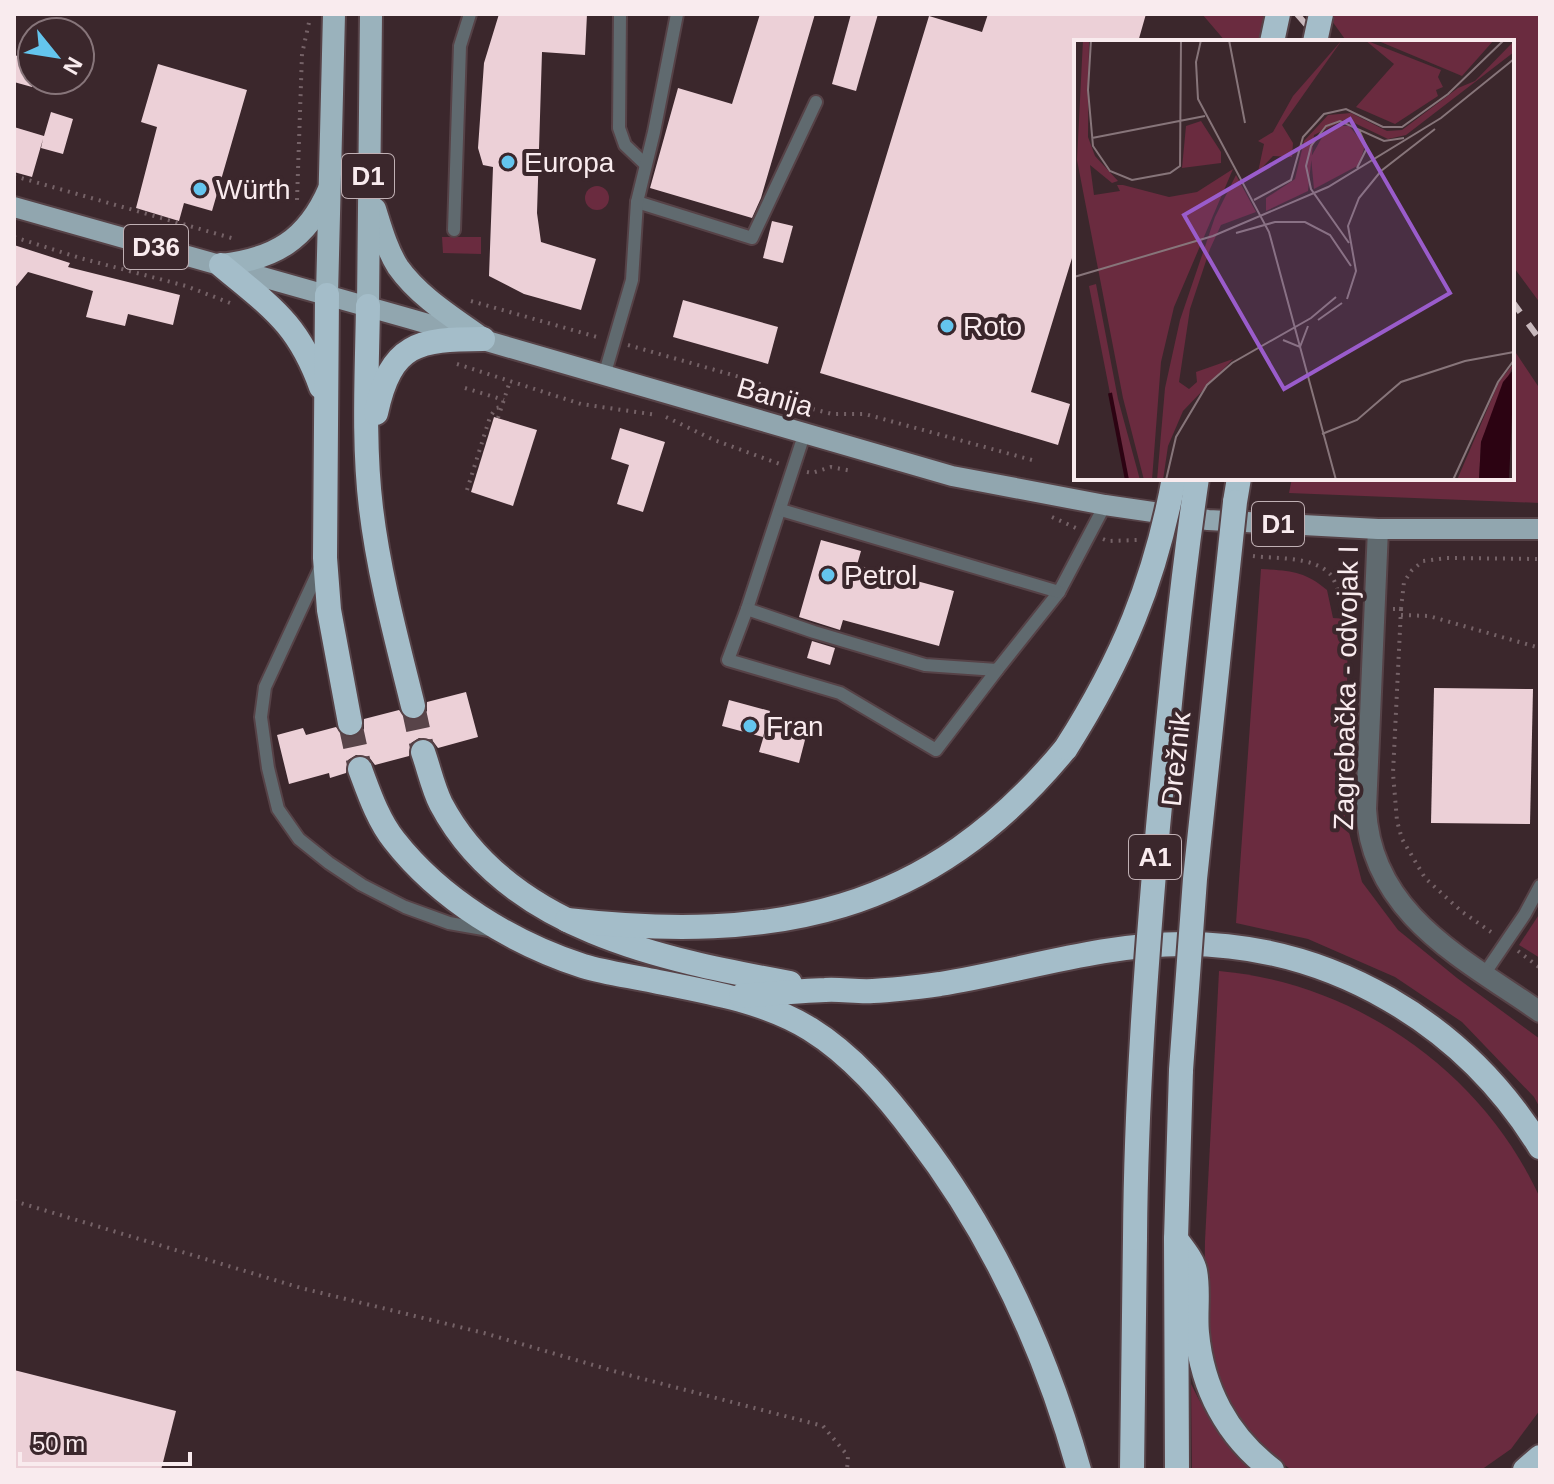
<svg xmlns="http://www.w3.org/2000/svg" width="1554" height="1484" viewBox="0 0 1554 1484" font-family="Helvetica,sans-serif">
  <rect width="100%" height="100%" fill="#3b272c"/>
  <g fill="#6a2b3f">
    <polygon points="1202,14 1261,14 1284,42 1226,42"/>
    <polygon points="1327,14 1540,14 1540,303 1512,265 1512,42 1347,42"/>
    <circle cx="597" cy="198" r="12"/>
    <polygon points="442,237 481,237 481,254 443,253"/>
    <polygon points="1512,347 1540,389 1540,503 1289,493 1292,478 1512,478"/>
    <path d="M1261 569C1291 571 1304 571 1327 590L1333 618 1348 619 1345 817 1362 882 1398 930 1457 978 1540 1039V1108L1534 1097 1462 1022 1395 977 1308 939 1236 923Z"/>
    <polygon points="1540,913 1540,958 1519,945"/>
    <path d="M1219 971C1356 983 1483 1072 1540 1198V1410L1511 1449 1481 1470H1292L1268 1454 1244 1430 1211 1368 1204 1315 1205 1241Z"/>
    <path d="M1191 1384C1208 1418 1224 1446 1253 1470H1192Z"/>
  </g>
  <g fill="#ecd0d7">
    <polygon points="499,14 587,14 585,55 542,52 537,213 541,242 596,259 581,310 524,294 489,276 493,167 483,165 478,148 484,63"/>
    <polygon points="760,14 815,14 761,198 752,218 650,188 678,88 732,104"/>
    <polygon points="851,14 878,14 856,91 832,84"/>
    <polygon points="988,14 1146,14 1138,42 1076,42 1076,245 1031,392 1070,404 1058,445 820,373 929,16 982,32"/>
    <polygon points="14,55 32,60 32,87 14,82"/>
    <polygon points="158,64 247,90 212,211 184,203 179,221 136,208 157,127 141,122"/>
    <polygon points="51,112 73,119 63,154 41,148 43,139 32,177 14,172 14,127 44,136"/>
    <polygon points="772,221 793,226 783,263 763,258"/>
    <polygon points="14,245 70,263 68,267 180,295 173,325 128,314 125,326 86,317 93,291 28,272 14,289"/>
    <polygon points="683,300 778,327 768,364 673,337"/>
    <polygon points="494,417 537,430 513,506 471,492"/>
    <polygon points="620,428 665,442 643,512 617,504 629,465 611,459"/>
    <polygon points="821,540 861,551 857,565 954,591 939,646 843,620 840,630 799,617"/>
    <polygon points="812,641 835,648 830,665 807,658"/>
    <polygon points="1434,688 1533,689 1530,824 1431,823"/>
    <polygon points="466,692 478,737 438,748 432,740 419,738 411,743 409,756 375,765 369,757 356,755 348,760 346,773 330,778 329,773 289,784 277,735 303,728 306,735 336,727 344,737 353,738 364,729 364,719 399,710 408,720 417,720 427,711 427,702"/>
    <polygon points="729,700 770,711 763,737 722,726"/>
    <polygon points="767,725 806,736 799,763 759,752"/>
    <polygon points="14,1370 176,1411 161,1470 14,1470"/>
  </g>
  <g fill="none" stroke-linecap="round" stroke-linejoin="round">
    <g stroke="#584449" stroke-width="24" stroke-dasharray="24 12" stroke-linecap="butt">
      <polyline points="413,706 423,752"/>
      <polyline points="350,723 360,769"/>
    </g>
    <defs>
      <g id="service">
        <polyline points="620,14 619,128 625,145 645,164"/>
        <polyline points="637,202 752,238 816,102"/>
        <polyline points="454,230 460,46 470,14"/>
        <polyline points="604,376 632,280 637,202 654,132 677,14"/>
        <polyline points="804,435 747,609 814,632 925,665 997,670 1059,592 1105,505"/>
        <polyline points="781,510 1059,592"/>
        <polyline points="320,568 265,687 261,717 268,768 278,809 299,839 329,863 362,885 405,907 449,923 489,930"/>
        <polyline points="747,609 728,660 840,693 936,750 997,670"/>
        <polyline points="1485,973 1525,914 1540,886"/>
      </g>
      <path id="minor" d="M1378 529 1366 809C1371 914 1464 959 1540 1012"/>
      <polyline id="primary" points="14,207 411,319 952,476 1105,505 1208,520 1378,529 1540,529"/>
      <g id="trunk">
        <path d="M375 209C381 228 387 250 398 267 419 297 454 318 483 339"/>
        <path d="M221 265C274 259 307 240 329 189"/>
        <polyline points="327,295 334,14"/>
        <polyline points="368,306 371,14"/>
      </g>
      <g id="motorway">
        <polyline points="1272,42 1278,14"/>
        <path d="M221 265C271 307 298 323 321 387"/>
        <polyline points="327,295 325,558 329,610 350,723"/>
        <path d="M368 306C367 373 363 442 371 508 379 575 397 641 413 706"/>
        <path d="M376 413C391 343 418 339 483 339"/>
        <polyline points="1235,502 1239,478"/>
        <path d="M423 752C429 769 433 788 441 804 507 929 664 960 790 983"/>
        <path d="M360 769C369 793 378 820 394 840 440 899 512 943 583 966 606 973 631 976 654 981 706 992 763 1000 810 1029 852 1055 886 1095 916 1135 993 1235 1045 1349 1079 1470"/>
        <path d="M567 920C774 943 929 915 1066 748"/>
        <path d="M741 996C769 994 797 991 825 990 841 989 857 992 873 991 895 990 918 987 940 984 1021 971 1101 944 1184 944 1331 944 1464 1023 1540 1147"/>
        <path d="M1176 1239C1182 1248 1193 1260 1195 1271 1199 1290 1195 1313 1197 1333 1202 1388 1227 1436 1272 1470"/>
        <polyline points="1132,1470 1135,1238"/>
        <polyline points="1177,1470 1176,1239 1181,1070"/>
        <polyline points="1525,1470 1540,1457"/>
      </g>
    </defs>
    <use href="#service" stroke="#564247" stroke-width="16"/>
    <use href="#minor" stroke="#564247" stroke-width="24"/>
    <use href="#primary" stroke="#564247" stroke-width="24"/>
    <use href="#trunk" stroke="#564247" stroke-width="26"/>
    <use href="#motorway" stroke="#564247" stroke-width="28"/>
    <g stroke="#756267" stroke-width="4" stroke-dasharray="2 6" stroke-linecap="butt">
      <polyline points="14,176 235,239"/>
      <polyline points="297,200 302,54 310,18"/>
      <polyline points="14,237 80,258 186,286 230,303"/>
      <polyline points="471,301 597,337"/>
      <polyline points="628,345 757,382 778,398"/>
      <polyline points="457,364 581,404 657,415"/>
      <polyline points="465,388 504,400"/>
      <polyline points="805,407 832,414 865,414 1032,460"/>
      <polyline points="666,417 714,440 780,464"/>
      <polyline points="498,418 510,381"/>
      <polyline points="807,472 812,473 831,467 852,471"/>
      <polyline points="467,490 490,417 496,408 502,407"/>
      <polyline points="1052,517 1076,528"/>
      <polyline points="1103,539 1108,541 1138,540"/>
      <path d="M1253 556C1276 559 1313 556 1330 574 1336 581 1339 595 1342 604L1357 606"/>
      <polyline points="1393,609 1401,609 1404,582 1412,570 1423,561 1447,558 1540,559"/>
      <polyline points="1401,609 1393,773 1397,821 1402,839 1425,878 1461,911 1491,932"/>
      <polyline points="1401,615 1429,616 1540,648"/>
      <polyline points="1540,648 1540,662"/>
      <polyline points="1518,951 1540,968"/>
      <polyline points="14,1201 301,1288 484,1333 617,1372 823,1426 848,1456 847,1470"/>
    </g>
    <use href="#service" stroke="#606a6f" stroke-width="12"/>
    <use href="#minor" stroke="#606a6f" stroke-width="20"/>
    <use href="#primary" stroke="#91a6af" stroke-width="20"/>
    <use href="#trunk" stroke="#9ab2bc" stroke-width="22"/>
    <use href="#motorway" stroke="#a4bdc9" stroke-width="24"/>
    <g stroke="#c8b8bc" stroke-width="6" stroke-dasharray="14 14" stroke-linecap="butt">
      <polyline points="1297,14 1321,42"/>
      <polyline points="1512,301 1540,340"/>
    </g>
    <defs>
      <g id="motorway-bridge">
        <polyline points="1315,42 1321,14"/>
        <path d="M1066 748C1122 660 1155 581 1174 478"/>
        <polyline points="1181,1070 1195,879 1235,502"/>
        <path d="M1135 1238C1136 1100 1146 964 1158 827 1169 710 1180 594 1197 478"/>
      </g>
    </defs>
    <use href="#motorway-bridge" stroke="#564247" stroke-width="28" stroke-linecap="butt"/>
    <use href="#motorway-bridge" stroke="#a4bdc9" stroke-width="24"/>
  </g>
  <g fill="#64c5ee" stroke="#3b272c" stroke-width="3">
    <circle cx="508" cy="162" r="8"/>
    <circle cx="200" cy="189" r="8"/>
    <circle cx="947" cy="326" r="8"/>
    <circle cx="828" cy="575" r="8"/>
    <circle cx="750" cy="726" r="8"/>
  </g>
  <g text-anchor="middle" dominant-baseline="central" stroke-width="8" stroke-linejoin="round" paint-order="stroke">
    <g fill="#3b272c" stroke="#c0b0b4" stroke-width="2">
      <rect x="342" y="154" width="52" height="44" rx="6"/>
      <rect x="124" y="225" width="64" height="44" rx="6"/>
      <rect x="1252" y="502" width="52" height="44" rx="6"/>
      <rect x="1129" y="835" width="52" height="44" rx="6"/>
    </g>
    <g font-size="26" font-weight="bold" fill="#f9ebee">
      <text x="368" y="176">D1</text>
      <text x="156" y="247">D36</text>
      <text x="1278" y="524">D1</text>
      <text x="1155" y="857">A1</text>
    </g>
    <g font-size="28" fill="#f9ebee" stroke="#3b272c" text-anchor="start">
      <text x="524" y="162">Europa</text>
      <text x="216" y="189">Würth</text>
      <text x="963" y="326">Roto</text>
      <text x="844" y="575">Petrol</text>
      <text x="766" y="726">Fran</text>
    </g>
    <g font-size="28" fill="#f9ebee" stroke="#3b272c">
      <text transform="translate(775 397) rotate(16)">Banija</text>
      <text transform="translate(1346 688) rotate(-89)">Zagrebačka - odvojak I</text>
      <text transform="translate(1176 759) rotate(-84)">Drežnik</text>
    </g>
  </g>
  <g transform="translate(1074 40)">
    <rect width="440" height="440" fill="#3b272c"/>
    <path d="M9 0H15L14 97 21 116 44 141 38 143 16 125 20 155 46 151 43 145H49L95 157 123 152 159 129 100 267 87 322 78 440H70L49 358 3 120ZM268 0 208 85 219 103 218 117 199 116 184 132 190 104 184 101 199 92 219 56ZM291 0 367 30 364 37 369 47 362 50 364 56 321 84 282 67 320 24ZM302 0H420L388 36ZM440 1V12L332 95 314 99 272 79 240 95 234 151 192 171V158L221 139 230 101 254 75 277 73 313 91 328 90 384 48 401 41ZM127 81 147 112V123L108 128 112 86ZM261 86H275L291 105 285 125 240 149 237 117 251 92ZM162 135 182 172 147 185 136 209 116 269 105 342 115 349 123 342 122 332 159 319 109 371 94 406 89 440H83L91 348 106 280 141 177ZM22 244 44 359 66 440H53L15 246ZM440 323 407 402 405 440H383L425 342Z" fill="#6a2b3f"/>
    <path d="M440 329 435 440H405L407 402 429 342Z" fill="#2c0312"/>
    <path fill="none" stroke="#2c0312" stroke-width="4" d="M36 353 53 440"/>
    <path fill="none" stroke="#87757a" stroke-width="2" d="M17 0 14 50 19 106 36 131 58 140 96 133 106 126 107 0M127 0 122 22 124 59 195 192 262 440M155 0 171 83M18 98 131 76M283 128 293 108 285 90M180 160 217 140 229 97 250 74 272 69 309 87H328L374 54 430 0M162 193 201 182H231L256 195 277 226M275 203 237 149 232 126 237 106 252 86 266 81 310 101 330 98M0 237 139 196 254 147 367 78 440 19M273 259 282 231 274 186 285 158 307 131 361 89M244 280 268 263M209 300 226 307 234 286M248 394 283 380 327 342 391 321 440 312M92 440 102 397 133 345 158 323 237 278 262 257M379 440 424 342 440 320"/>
    <path fill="#9a5ccb" fill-opacity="0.15" stroke="#9a5ccb" stroke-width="4" d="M276 79 376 253 210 349 110 175Z"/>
    <rect width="440" height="440" fill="none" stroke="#f9ebee" stroke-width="4"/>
  </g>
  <rect width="1554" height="1484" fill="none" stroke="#f9ebee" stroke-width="32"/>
  <g transform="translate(56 56) rotate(120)"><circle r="38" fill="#3b272c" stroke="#87757a" stroke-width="2"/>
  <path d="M0-6L14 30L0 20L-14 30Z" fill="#64c5ee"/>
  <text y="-12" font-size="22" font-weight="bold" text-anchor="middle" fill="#f9ebee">N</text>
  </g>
  <path d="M20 1452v12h170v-12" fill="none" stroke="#f9ebee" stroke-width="4"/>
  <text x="32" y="1452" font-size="24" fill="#f9ebee" stroke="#3b272c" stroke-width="6" paint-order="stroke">50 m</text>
</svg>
